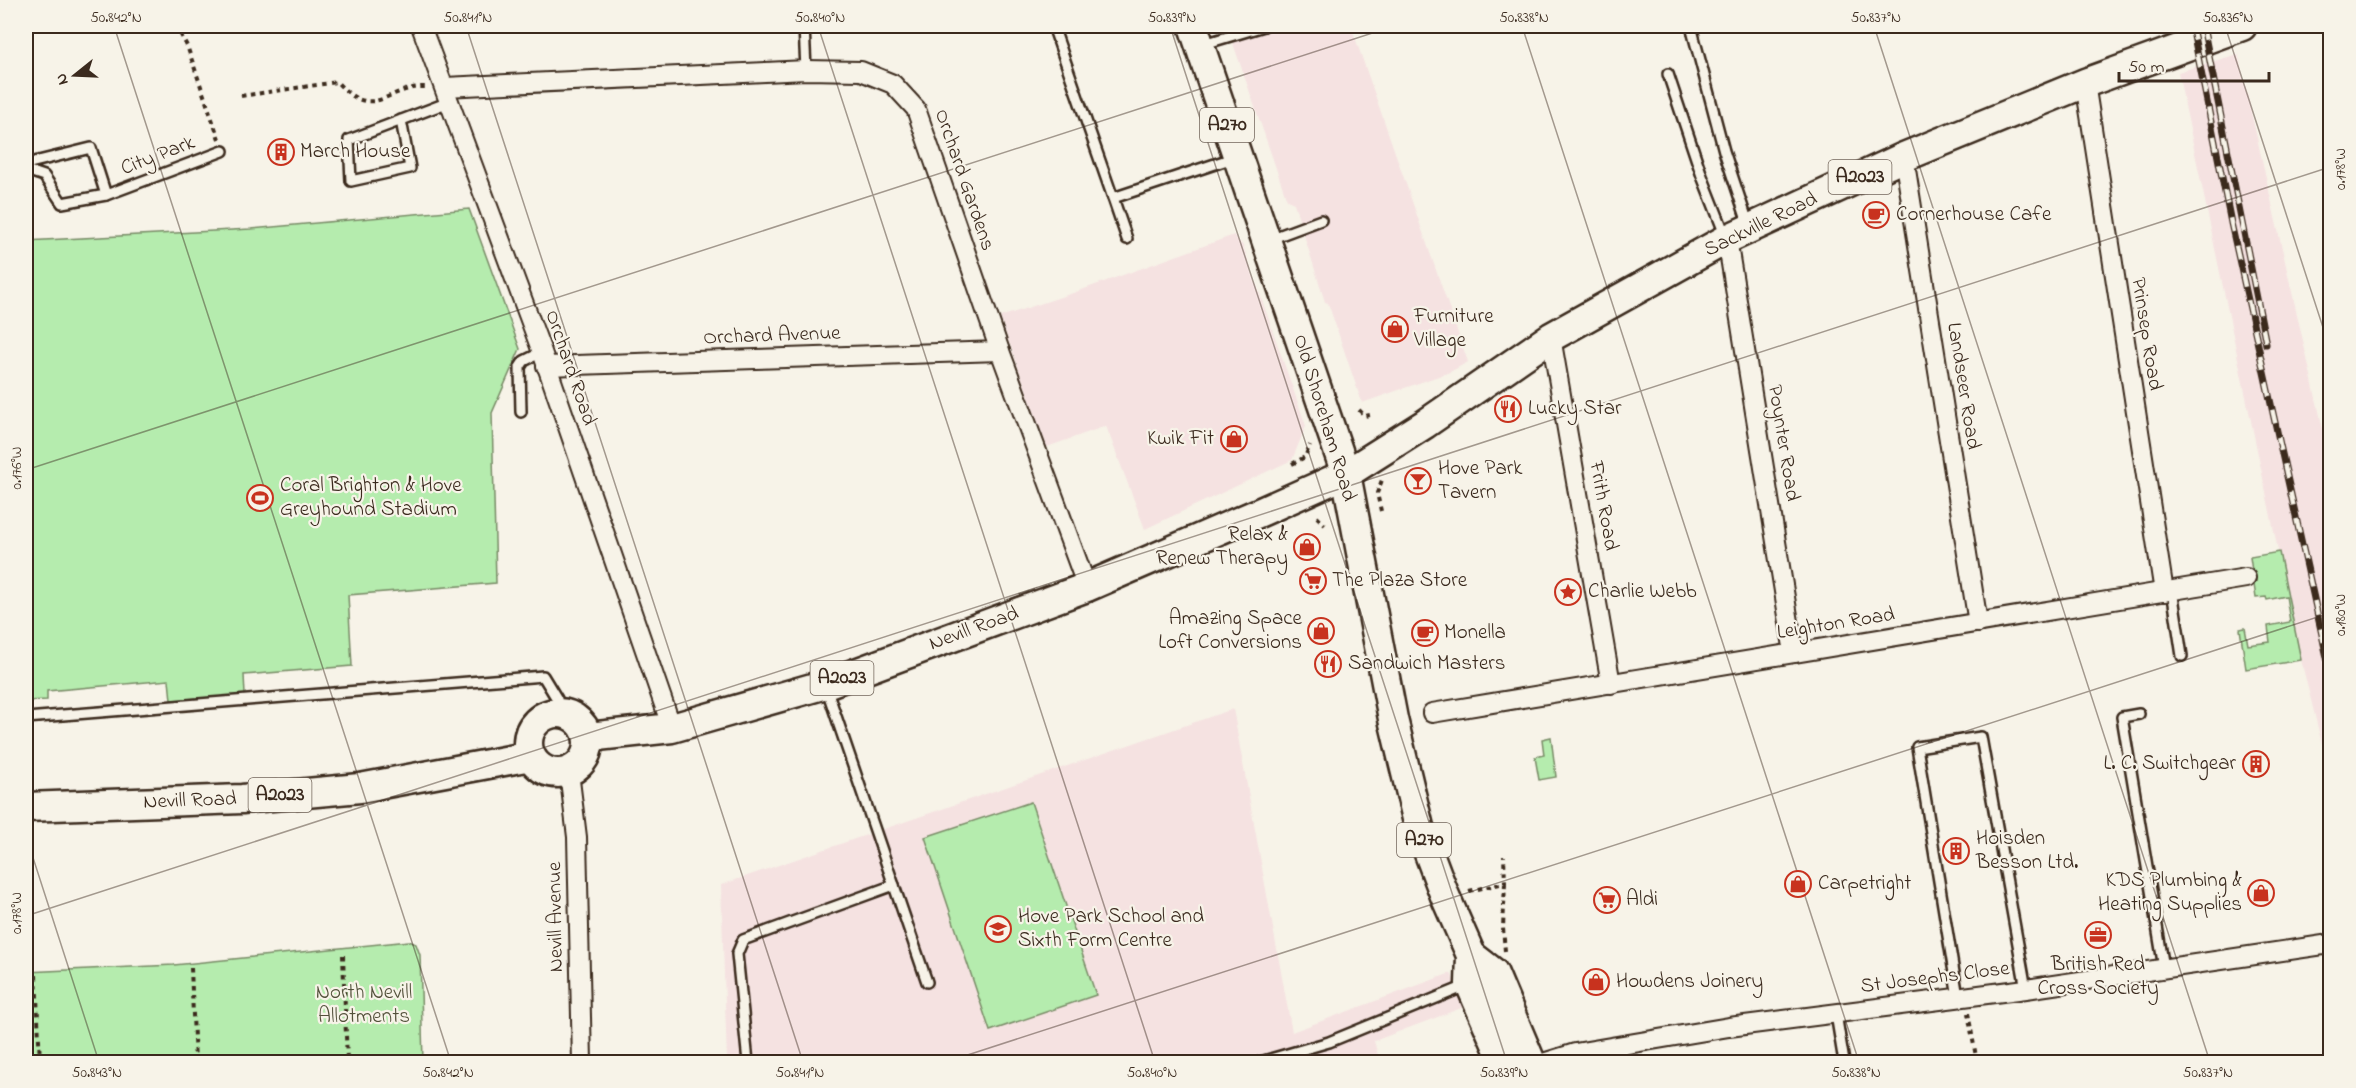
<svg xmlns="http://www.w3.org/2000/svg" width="2356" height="1088" viewBox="0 0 2356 1088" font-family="'Indie Flower',sans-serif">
  <rect width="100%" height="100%" fill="#f7f3e8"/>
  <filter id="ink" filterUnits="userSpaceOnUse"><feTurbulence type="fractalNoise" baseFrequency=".0167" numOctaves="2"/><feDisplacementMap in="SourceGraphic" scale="12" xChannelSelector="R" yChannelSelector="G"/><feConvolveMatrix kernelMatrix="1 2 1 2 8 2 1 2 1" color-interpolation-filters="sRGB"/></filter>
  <g filter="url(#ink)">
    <g fill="#f5e2e1">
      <polygon points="1227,26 1351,26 1468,362 1450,372 1362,403 1328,303 1325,302 1294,203 1287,200"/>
      <polygon points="2238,54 2330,460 2330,776 2301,660 2178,72"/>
      <polygon points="1234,235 1243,246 1306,426 1292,460 1145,529 1106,426 1047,447 1000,317 1073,293"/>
      <polygon points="1233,709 1292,1032 1451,973 1464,1007 1374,1041 1380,1062 727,1062 721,885"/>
    </g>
    <g fill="#b5ecae" stroke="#788b66" stroke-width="1.5">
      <polygon points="469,209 520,349 492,413 496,583 348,595 352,666 244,675 245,695 171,700 169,680 47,691 47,700 26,701 26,241 251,229"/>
      <polygon points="2279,552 2301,660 2246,669 2240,629 2245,628 2248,645 2270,642 2268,626 2290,622 2286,596 2267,600 2266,597 2256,598 2250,557"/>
      <polygon points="1551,737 1556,777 1539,780 1535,757 1544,755 1542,739"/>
      <polygon points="1031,802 1096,995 990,1031 925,837"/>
      <polygon points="409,941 416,944 420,955 423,1062 26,1062 26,972 174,965"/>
    </g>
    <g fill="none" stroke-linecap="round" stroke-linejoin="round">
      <defs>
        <g id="lane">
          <polyline points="804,26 806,70"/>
          <polyline points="1053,26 1113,198 1236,157"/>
          <polyline points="1691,26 1724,151 1749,226"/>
          <polyline points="1204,44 1264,26"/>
          <polyline points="1668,74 1702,176 1726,237"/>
          <polyline points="401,120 410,168 351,181 349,140 449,102"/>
          <polyline points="26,164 91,148 106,195 62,203 44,176 26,170"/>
          <polyline points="106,195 223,151"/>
          <polyline points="1113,198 1127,239"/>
          <polyline points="1270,239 1321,220"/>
          <polyline points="521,412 520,367 524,361 542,352"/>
          <polyline points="2172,590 2182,656"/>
          <polyline points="826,687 927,982"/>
          <polyline points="2139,714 2122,717 2164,968"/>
          <polyline points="26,718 543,676 557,699 558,712"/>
          <polyline points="1958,997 1917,747 1981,737 2026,989"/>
          <polyline points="1836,1014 1844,1062"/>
          <polyline points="748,1062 737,954 743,940 894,885"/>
          <polyline points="1260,1062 1329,1042 1468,985"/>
        </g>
        <g id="street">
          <polyline points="421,26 542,352 672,728"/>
          <polyline points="2085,83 2164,592"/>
          <polyline points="445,87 806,70 861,71 893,84 916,109 1000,351 1087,587"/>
          <polyline points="1904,157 1978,623"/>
          <polyline points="1727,239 1794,653"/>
          <polyline points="1551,337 1611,684"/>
          <polyline points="546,366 1000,351"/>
          <polyline points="1432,713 2246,578"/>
          <polyline points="569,772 577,837 582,1062"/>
          <polyline points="1546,1062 1575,1053 1729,1027 2026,989 2330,944"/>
        </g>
        <g id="primary">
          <polyline points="1193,26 1346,474 1393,719 1419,827 1445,896 1471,955 1470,984 1504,1062"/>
          <circle cx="558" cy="743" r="30"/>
          <polyline points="588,737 672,728 826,684 1087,587 1263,511 1346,474 1425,424 1551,337 1727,239 1904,157 2085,83 2242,26"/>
          <polyline points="26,807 242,799 360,788 531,756"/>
          <polyline points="1471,955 1493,972 1531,1062"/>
        </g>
      </defs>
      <use href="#lane" stroke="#3b2a1e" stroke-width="14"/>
      <use href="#street" stroke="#3b2a1e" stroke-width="22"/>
      <use href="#primary" stroke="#3b2a1e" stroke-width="33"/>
      <g stroke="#3b2a1e" stroke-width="4" stroke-dasharray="4.5 4.5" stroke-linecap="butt">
        <polyline points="176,26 187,46 219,139"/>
        <path d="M241 96 337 82C374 123 386 86 426 87"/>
        <polyline points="1359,410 1365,416 1374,414"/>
        <polyline points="1292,464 1305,457 1310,445"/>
        <polyline points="1381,511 1377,493 1382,480"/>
        <polyline points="1317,517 1325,525"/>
        <polyline points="1469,891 1505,883 1504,856"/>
        <polyline points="1505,951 1503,928 1505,883"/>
        <polyline points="343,955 347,1062"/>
        <polyline points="191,968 195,1062"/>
        <polyline points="36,975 40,1062"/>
        <polyline points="1968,1013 1977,1062"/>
      </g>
      <use href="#lane" stroke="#f7f3e8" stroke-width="9"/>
      <use href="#street" stroke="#f7f3e8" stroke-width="18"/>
      <use href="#primary" stroke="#f7f3e8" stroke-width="28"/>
      <defs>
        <g id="rail">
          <polyline points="2192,26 2231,223 2330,671"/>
          <polyline points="2203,26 2266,344"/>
        </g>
      </defs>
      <use href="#rail" stroke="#3b2a1e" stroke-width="7"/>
      <use href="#rail" stroke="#f7f3e8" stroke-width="4.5" stroke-dasharray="14" stroke-linecap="butt"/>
    </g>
  </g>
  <path fill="none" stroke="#3b2a1e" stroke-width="1.5" stroke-opacity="0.45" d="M114 26 451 1062M466 26 803 1062M818 26 1155 1062M1170 26 1507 1062M1522 26 1859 1062M1874 26 2210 1062M2225 26 2330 349M26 470 1394 26M26 836 99 1062M26 916 2330 167M946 1062 2330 613M2317 1062 2330 1058"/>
  <defs>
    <symbol id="building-ring" viewBox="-11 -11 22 22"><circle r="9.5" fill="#f7f3e8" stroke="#c8321e" stroke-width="1.5"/><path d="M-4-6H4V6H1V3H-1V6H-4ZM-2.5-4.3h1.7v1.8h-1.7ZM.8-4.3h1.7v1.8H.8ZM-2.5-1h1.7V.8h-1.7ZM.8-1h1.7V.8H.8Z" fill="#c8321e"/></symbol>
    <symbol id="cafe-ring" viewBox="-11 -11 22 22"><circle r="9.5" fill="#f7f3e8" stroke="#c8321e" stroke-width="1.5"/><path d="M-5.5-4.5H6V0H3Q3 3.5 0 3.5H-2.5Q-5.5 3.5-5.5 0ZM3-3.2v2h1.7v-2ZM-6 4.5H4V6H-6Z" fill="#c8321e"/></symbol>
    <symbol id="shop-ring" viewBox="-11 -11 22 22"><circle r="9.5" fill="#f7f3e8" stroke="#c8321e" stroke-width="1.5"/><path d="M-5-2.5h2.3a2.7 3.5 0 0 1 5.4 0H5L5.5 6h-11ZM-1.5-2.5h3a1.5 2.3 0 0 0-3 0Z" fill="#c8321e"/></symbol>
    <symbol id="restaurant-ring" viewBox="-11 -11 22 22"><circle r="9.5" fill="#f7f3e8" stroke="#c8321e" stroke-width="1.5"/><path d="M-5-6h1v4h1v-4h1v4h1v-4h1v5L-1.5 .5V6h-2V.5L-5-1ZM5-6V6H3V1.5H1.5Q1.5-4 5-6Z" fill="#c8321e"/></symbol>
    <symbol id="bar-ring" viewBox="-11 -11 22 22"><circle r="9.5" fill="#f7f3e8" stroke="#c8321e" stroke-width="1.5"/><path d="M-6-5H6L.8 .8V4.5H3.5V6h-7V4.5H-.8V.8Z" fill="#c8321e"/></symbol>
    <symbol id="stadium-ring" viewBox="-11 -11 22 22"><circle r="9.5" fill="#f7f3e8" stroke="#c8321e" stroke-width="1.5"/><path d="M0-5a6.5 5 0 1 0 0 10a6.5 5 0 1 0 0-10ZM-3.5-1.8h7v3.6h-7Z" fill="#c8321e"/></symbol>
    <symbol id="supermarket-ring" viewBox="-11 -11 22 22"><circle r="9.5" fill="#f7f3e8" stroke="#c8321e" stroke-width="1.5"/><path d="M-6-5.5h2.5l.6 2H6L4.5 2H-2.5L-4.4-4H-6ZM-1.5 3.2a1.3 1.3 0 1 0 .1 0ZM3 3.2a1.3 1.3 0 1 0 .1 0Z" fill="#c8321e"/></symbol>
    <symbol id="sight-ring" viewBox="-11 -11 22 22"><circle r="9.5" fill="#f7f3e8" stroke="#c8321e" stroke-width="1.5"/><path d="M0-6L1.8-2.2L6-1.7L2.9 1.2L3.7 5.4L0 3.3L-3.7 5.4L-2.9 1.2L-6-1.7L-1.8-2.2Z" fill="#c8321e"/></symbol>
    <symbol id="school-ring" viewBox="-11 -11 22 22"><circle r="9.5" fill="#f7f3e8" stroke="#c8321e" stroke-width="1.5"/><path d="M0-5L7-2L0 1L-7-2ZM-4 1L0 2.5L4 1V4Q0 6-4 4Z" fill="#c8321e"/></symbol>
    <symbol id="office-ring" viewBox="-11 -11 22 22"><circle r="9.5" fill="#f7f3e8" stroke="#c8321e" stroke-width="1.5"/><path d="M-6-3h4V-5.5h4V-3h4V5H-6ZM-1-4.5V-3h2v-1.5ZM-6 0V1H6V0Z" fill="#c8321e"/></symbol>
  </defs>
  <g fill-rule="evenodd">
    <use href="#building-ring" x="266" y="137" width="30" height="30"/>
    <use href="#cafe-ring" x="1861" y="200" width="30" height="30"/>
    <use href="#shop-ring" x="1380" y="314" width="30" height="30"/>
    <use href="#restaurant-ring" x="1493" y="394" width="30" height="30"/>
    <use href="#shop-ring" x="1219" y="424" width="30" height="30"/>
    <use href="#bar-ring" x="1403" y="466" width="30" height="30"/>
    <use href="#stadium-ring" x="245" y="483" width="30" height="30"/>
    <use href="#shop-ring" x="1292" y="532" width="30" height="30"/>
    <use href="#supermarket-ring" x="1298" y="566" width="30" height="30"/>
    <use href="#sight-ring" x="1553" y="577" width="30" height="30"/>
    <use href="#shop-ring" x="1306" y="616" width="30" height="30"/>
    <use href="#cafe-ring" x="1410" y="618" width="30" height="30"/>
    <use href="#restaurant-ring" x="1313" y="649" width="30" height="30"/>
    <use href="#building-ring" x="2241" y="749" width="30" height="30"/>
    <use href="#building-ring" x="1941" y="836" width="30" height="30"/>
    <use href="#shop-ring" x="1783" y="869" width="30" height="30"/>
    <use href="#shop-ring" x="2246" y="878" width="30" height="30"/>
    <use href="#supermarket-ring" x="1592" y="885" width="30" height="30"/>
    <use href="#school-ring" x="983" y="914" width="30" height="30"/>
    <use href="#office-ring" x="2083" y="920" width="30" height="30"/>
    <use href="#shop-ring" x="1581" y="967" width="30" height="30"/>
  </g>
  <g text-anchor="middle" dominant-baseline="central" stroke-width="4.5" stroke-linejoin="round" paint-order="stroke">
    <g fill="#f7f3e8" stroke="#73665b" stroke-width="1.5">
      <rect x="1200" y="108" width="54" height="34" rx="4.5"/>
      <rect x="1828.5" y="160" width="63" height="34" rx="4.5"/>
      <rect x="810.5" y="661" width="63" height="34" rx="4.5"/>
      <rect x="248.5" y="778" width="63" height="34" rx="4.5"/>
      <rect x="1397" y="823" width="54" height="34" rx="4.5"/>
    </g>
    <g font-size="20" font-weight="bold" fill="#3b2a1e">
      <text x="1227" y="125">A270</text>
      <text x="1860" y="177">A2023</text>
      <text x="842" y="678">A2023</text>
      <text x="280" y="795">A2023</text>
      <text x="1424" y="840">A270</text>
    </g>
    <g font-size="21" fill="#3b2a1e" stroke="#f7f3e8" text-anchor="start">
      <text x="300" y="152">March House</text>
      <text x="1896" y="215">Cornerhouse Cafe</text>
      <text x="1414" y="317">Furniture<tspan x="1414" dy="24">Village</tspan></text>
      <text x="1528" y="409">Lucky Star</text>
      <text x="1214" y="439" text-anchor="end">Kwik Fit</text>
      <text x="1438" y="469">Hove Park<tspan x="1438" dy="24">Tavern</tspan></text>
      <text x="280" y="486">Coral Brighton &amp; Hove<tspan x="280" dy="24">Greyhound Stadium</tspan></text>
      <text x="1288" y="535" text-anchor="end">Relax &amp;<tspan x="1288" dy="24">Renew Therapy</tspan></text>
      <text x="1332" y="581">The Plaza Store</text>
      <text x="1588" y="592">Charlie Webb</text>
      <text x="1302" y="619" text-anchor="end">Amazing Space<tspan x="1302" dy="24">Loft Conversions</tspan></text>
      <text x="1444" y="633">Monella</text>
      <text x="1348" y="664">Sandwich Masters</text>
      <text x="2236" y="764" text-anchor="end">L. C. Switchgear</text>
      <text x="1976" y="839">Hoisden<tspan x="1976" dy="24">Besson Ltd.</tspan></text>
      <text x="2242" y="881" text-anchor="end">KDS Plumbing &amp;<tspan x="2242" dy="24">Heating Supplies</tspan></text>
      <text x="1818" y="884">Carpetright</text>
      <text x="1626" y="900">Aldi</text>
      <text x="1018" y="917">Hove Park School and<tspan x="1018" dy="24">Sixth Form Centre</tspan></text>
      <text x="2098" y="965" text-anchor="middle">British Red<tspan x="2098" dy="24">Cross Society</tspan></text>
      <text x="1616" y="982">Howdens Joinery</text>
    </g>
    <g font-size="21" fill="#3b2a1e" stroke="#f7f3e8">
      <text transform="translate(158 156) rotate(-21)">City Park</text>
      <text transform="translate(964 180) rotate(71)">Orchard Gardens</text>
      <text transform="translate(1761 225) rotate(-26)">Sackville Road</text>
      <text transform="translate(2146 334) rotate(81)">Prinsep Road</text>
      <text transform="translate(772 336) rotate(-2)">Orchard Avenue</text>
      <text transform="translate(570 368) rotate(71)">Orchard Road</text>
      <text transform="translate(1963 386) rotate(81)">Landseer Road</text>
      <text transform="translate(1324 418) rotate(73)">Old Shoreham Road</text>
      <text transform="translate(1783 443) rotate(81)">Poynter Road</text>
      <text transform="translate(1603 506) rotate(80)">Frith Road</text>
      <text transform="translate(1836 624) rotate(-9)">Leighton Road</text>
      <text transform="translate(974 629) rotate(-20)">Nevill Road</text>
      <text transform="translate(190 801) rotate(-2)">Nevill Road</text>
      <text transform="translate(556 917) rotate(-91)">Nevill Avenue</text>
      <text transform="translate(1935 978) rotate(-7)">St Josephs Close</text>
    </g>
    <g font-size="21" fill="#53513b" stroke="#f7f3e8">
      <text x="364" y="993">North Nevill<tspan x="364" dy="24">Allotments</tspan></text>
    </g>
  </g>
  <rect width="2356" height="1088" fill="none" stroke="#f7f3e8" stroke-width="66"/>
  <g transform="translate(75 75) rotate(252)" stroke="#f7f3e8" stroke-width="4.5" paint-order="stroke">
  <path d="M0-4.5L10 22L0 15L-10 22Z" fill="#3b2a1e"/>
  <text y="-9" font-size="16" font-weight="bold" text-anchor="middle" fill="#3b2a1e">N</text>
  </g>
  <path d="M2119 72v9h150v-9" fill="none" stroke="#3b2a1e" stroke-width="3"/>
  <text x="2128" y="72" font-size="18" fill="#3b2a1e" stroke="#f7f3e8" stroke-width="4.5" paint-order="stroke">50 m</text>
  <rect x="33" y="33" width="2290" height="1022" fill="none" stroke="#3b2a1e" stroke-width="2"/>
  <g font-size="15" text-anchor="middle" fill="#3b2a1e">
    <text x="116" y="22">50.842°N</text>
    <text x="468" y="22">50.841°N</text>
    <text x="820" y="22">50.840°N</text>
    <text x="1172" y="22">50.839°N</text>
    <text x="1524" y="22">50.838°N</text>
    <text x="1876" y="22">50.837°N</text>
    <text x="2228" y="22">50.836°N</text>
    <text transform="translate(2340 169) rotate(-90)" y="5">0.178°W</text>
    <text transform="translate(16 468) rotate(-90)" y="5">0.176°W</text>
    <text transform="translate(2340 615) rotate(-90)" y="5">0.180°W</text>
    <text transform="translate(16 913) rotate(-90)" y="5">0.178°W</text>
    <text x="97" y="1077">50.843°N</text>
    <text x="448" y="1077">50.842°N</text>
    <text x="800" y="1077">50.841°N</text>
    <text x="1152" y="1077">50.840°N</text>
    <text x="1504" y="1077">50.839°N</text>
    <text x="1856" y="1077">50.838°N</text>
    <text x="2208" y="1077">50.837°N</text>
  </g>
</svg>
